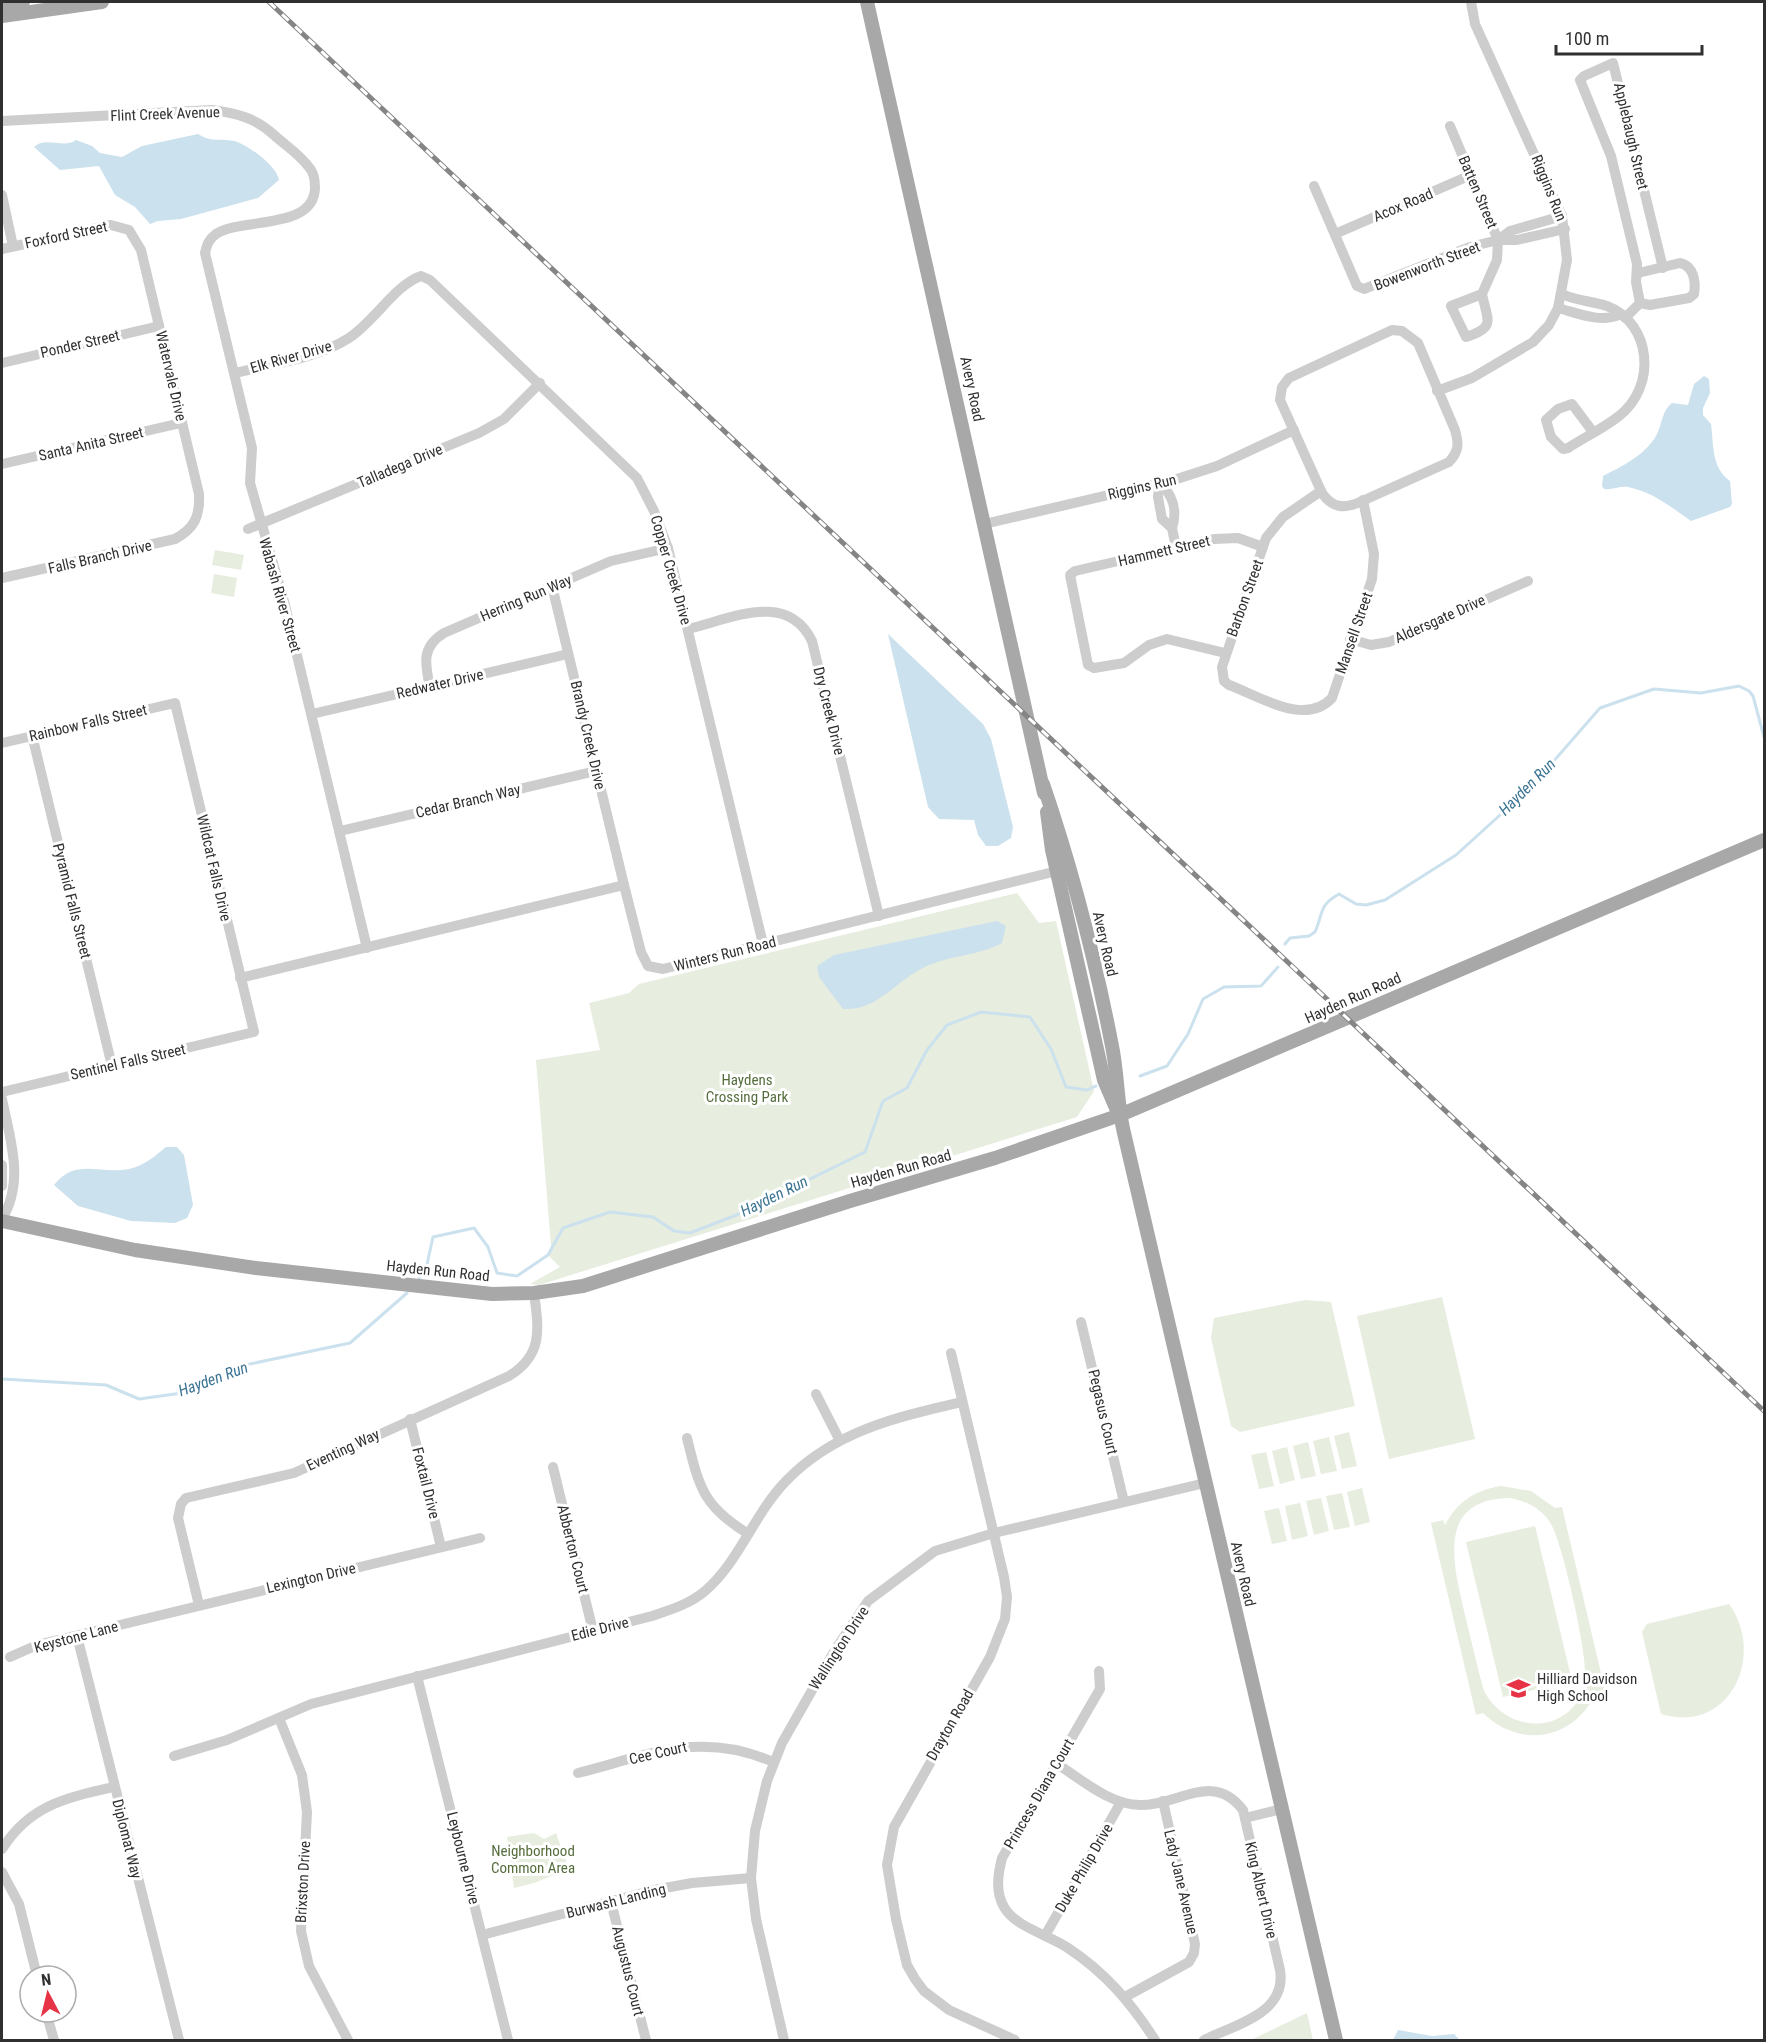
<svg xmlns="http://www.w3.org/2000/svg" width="1766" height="2042" viewBox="0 0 1766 2042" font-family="'Roboto Condensed',sans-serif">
  <rect width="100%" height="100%" fill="#fff"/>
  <g fill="#e7eddf" fill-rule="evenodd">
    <polygon points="215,550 244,555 241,570 212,565"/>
    <polygon points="214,574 237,578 234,597 211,593"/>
    <polygon points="1017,893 1039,923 1056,921 1094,1091 1077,1117 539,1285 530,1284 560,1267 548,1255 551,1246 536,1060 600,1050 589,1003 629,993 639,984"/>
    <polygon points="1442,1297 1475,1439 1389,1459 1357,1316"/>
    <polygon points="1305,1300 1331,1302 1355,1406 1240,1432 1231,1426 1211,1338 1214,1318"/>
    <polygon points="1349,1432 1357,1466 1342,1469 1334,1436"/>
    <polygon points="1329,1437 1337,1471 1321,1474 1313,1441"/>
    <polygon points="1308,1442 1316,1476 1301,1479 1293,1446"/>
    <polygon points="1287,1447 1295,1480 1280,1484 1272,1451"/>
    <polygon points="1266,1452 1274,1486 1259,1489 1251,1455"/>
    <path d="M1501 1486 1531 1491 1555 1508 1562 1507 1607 1699 1595 1701 1594 1697C1570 1741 1519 1748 1483 1713L1476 1715 1431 1523 1443 1520 1445 1525C1457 1502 1475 1490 1501 1486ZM1510 1498C1527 1501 1542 1509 1551 1524 1563 1544 1590 1664 1585 1684 1571 1736 1507 1735 1484 1691 1477 1667 1472 1643 1466 1619 1455 1571 1432 1499 1510 1498Z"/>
    <polygon points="1362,1488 1370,1522 1355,1526 1347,1492"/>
    <polygon points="1342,1493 1350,1527 1334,1530 1326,1496"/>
    <polygon points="1321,1498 1329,1531 1314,1535 1306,1501"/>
    <polygon points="1300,1503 1308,1536 1292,1540 1285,1506"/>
    <polygon points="1279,1508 1287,1541 1272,1544 1264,1511"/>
    <polygon points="1535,1526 1572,1681 1503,1697 1466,1542"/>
    <path d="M1729 1604C1766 1655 1730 1735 1661 1714L1642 1632 1647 1624Z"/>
    <polygon points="534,1833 544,1839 556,1833 569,1869 534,1883 514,1888 507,1837"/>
    <polygon points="1307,2013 1313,2040 1251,2040"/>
  </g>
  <g fill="#cbe1ed">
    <path d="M198 134C212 143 219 138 234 141 247 144 277 166 279 180L258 198 181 219 158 221 150 224 135 207 115 195 99 166 60 170 34 147C46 136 64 149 76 140L92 146 100 153 122 157 142 146Z"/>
    <path d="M1704 376 1709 379 1710 393 1703 408V415L1711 424C1714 446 1711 467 1730 481L1732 504 1730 507 1691 521C1671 507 1653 492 1628 487 1620 486 1612 490 1604 489L1602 486 1603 476C1621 467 1645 455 1656 436 1662 425 1662 410 1672 403L1688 405 1694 384Z"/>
    <polygon points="888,634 983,724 991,739 1013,827 1011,838 998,846 986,846 978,835 974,820 939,819 928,807"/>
    <path d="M997 921 1006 926 1002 943C977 957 944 955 919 970 892 985 876 1011 843 1009L819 977 817 966 834 955Z"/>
    <path d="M166 1147H177L184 1155 193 1205 187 1218 175 1223 131 1221 78 1206 54 1185C76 1157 100 1175 129 1169 144 1166 155 1156 166 1147Z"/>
    <polygon points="1398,2030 1432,2036 1454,2034 1460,2040 1393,2040"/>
  </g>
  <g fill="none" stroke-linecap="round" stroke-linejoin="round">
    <g stroke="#cbe1ed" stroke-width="3">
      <path d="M1285 944 1290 938 1309 936 1315 932C1324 912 1318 906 1339 894L1356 904 1366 905 1385 900 1456 855 1532 786 1600 708 1654 689 1701 693 1739 686 1749 691 1753 696 1764 737"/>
      <polyline points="1140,1076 1167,1066 1188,1034 1203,999 1224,987 1261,986 1278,967"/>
      <polyline points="419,1278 426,1269 433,1237 474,1228 488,1247 497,1273 517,1276 548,1255 563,1228 610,1212 653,1217 674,1231 690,1233 739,1214 865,1152 883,1101 907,1088 927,1050 947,1025 981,1012 1030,1017 1051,1049 1066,1087 1087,1090 1096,1086"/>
      <polyline points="2,1379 106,1385 139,1399 182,1393 245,1365 350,1343 407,1293"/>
    </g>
    <g stroke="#cdcdcd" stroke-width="10">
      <path d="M2 121 212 110C236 113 256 118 274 135 285 145 299 154 308 166 313 171 315 179 315 187 315 231 241 217 216 234 208 240 207 245 205 253L252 448 250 483 285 605 367 948"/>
      <path d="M1450 126 1498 240 1497 260 1482 294 1451 306 1466 337C1497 327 1487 320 1482 294"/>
      <polyline points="1314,186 1357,286 1364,289 1470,247 1498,240 1517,240 1565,229"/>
      <polyline points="2,195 13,246"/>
      <polyline points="1335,234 1471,175"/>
      <polyline points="1498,240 1510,231 1562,216"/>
      <path d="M2 249 111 225 129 230 141 250 199 494C200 516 195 528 175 539L2 578"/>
      <path d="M1638 273 1680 263C1694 266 1696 282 1694 294L1689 298 1650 305 1640 303"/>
      <path d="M1562 294C1577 301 1592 301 1607 306 1652 323 1657 387 1619 416 1604 428 1585 437 1568 448L1563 449 1551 437 1546 420 1558 409 1572 404 1593 432"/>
      <path d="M1558 308C1577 313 1600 323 1619 315"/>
      <polyline points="1625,318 1640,303 1636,282 1637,264 1611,156 1580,80 1584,76 1613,63 1663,268"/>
      <path d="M1392 330 1402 331 1418 343 1455 430C1459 444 1459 451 1449 462L1360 502C1344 509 1332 508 1322 493L1280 400 1282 387 1289 378Z"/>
      <polyline points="2,363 159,326"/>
      <path d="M235 373C272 364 316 359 349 338 374 322 395 285 421 276L430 280 637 478 654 511 668 548 763 944"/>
      <polyline points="1437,391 1472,378 1533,342 1549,325 1558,308 1567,260 1562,216 1475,24 1471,2"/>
      <polyline points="2,464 181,423"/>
      <polyline points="1160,482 1158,497 1162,519 1172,528 1176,548"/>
      <path d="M1160 482C1173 496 1178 510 1172 528"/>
      <path d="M1321 491 1283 517 1266 538 1222 667 1224 681 1229 685C1259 696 1305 727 1332 698L1372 579 1374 554 1363 500"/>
      <polyline points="984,524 1177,479 1217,466 1294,430"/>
      <polyline points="248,529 479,433 504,419 540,383"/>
      <polyline points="552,586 624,885 641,952 648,966 663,969 1057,871"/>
      <path d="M688 629C731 619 787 590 812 641L879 916"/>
      <polyline points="1350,639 1371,645 1389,642 1528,581"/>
      <polyline points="1225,653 1167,639 1149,645 1124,663 1094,668 1088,665 1070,575 1075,571 1214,539 1238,538 1263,547"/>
      <path d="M430 687C425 664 421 647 444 633L611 561 668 548"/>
      <polyline points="312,714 568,654"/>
      <polyline points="32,735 112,1066"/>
      <polyline points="2,743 175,703 254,1032 2,1092"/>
      <polyline points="340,831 596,771"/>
      <polyline points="240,978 624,885"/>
      <path d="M2 1099C10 1139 25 1181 2 1219"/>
      <polyline points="2,1165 2,1186"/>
      <polyline points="1081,1322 1124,1502"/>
      <polyline points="951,1353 1004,1577 1007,1597 1005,1619 990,1657 894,1827 887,1865 896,1919 907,1965 915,1979 924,1991 949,2010 1015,2040"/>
      <polyline points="816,1394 839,1439"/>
      <polyline points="410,1419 441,1547"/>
      <path d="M687 1438C699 1487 703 1506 747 1533"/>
      <polyline points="553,1467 593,1631"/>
      <path d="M199 1605 178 1518 181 1504 186 1498 294 1473 509 1376C543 1355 539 1330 534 1293"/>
      <polyline points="77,1636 179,2040"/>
      <polyline points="10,1657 37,1645 480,1538"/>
      <path d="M1099 1671 1100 1689 1002 1858C998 1874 995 1891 1004 1907 1015 1927 1049 1935 1068 1948 1106 1973 1131 2003 1155 2040"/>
      <polyline points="417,1676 508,2040"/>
      <polyline points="279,1718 302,1775 307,1812 301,1931 309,1966 348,2040"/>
      <path d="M174 1756 227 1740 311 1704 652 1616C670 1610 690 1604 705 1591 739 1562 754 1514 786 1481 834 1431 897 1417 962 1402"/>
      <path d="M1057 1764C1081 1779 1110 1805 1140 1805 1178 1806 1213 1770 1243 1810L1280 1970C1287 2013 1237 2024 1204 2040"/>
      <path d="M578 1773C649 1755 701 1730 773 1762"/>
      <polyline points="1245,1818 1282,1809"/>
      <path d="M2 1849C30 1805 65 1798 114 1787"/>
      <polyline points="2,1872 19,1904 37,1976"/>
      <polyline points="611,1902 646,2040"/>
      <polyline points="1046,1934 1121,1802"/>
      <polyline points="482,1935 654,1890 692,1883 751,1878"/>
      <polyline points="1125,1997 1189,1962 1194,1953 1195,1944 1163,1801"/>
      <polyline points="46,2012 54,2040"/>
      <polyline points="784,2040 756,1919 751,1878 755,1831 767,1781 782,1743 835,1650 868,1601 935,1551 994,1533 1205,1483"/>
    </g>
    <g stroke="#a8a8a8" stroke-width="14">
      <polyline points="867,2 1044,793"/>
      <polyline points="2,4 23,2"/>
      <polyline points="2,16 102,2"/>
      <path d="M1043 784C1072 869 1095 958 1112 1046 1118 1075 1117 1104 1124 1133L1336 2040"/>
      <polyline points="1047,812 1052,850 1104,1080 1116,1108"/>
      <polyline points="2,1221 135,1250 256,1268 492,1294 534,1293 583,1286 850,1201 995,1158 1120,1115 1764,840"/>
    </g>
    <defs>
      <polyline id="rail" points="269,2 1764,1411"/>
    </defs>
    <use href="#rail" stroke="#858585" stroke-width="5"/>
    <use href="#rail" stroke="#fff" stroke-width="3" stroke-dasharray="9" stroke-linecap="butt"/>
  </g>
  <defs>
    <symbol id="school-bare" viewBox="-9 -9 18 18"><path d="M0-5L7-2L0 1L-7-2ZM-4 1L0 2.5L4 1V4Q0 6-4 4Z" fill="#e63446" stroke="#fff" stroke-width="2.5" paint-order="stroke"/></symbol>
  </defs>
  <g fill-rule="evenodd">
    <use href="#school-bare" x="1502" y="1672" width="33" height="33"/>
  </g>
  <g text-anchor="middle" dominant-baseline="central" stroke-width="6" stroke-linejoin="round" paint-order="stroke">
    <g font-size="15" fill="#303030" stroke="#fff">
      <text transform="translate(165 114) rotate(-2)">Flint Creek Avenue</text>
      <text transform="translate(1631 136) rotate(77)">Applebaugh Street</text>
      <text transform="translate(1549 188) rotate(68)">Riggins Run</text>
      <text transform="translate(1478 192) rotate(67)">Batten Street</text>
      <text transform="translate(1403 205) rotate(-23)">Acox Road</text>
      <text transform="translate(66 235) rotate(-12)">Foxford Street</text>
      <text transform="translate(1427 266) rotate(-21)">Bowenworth Street</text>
      <text transform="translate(80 344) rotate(-13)">Ponder Street</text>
      <text transform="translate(291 357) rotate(-16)">Elk River Drive</text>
      <text transform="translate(171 376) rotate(77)">Watervale Drive</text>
      <text transform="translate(972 389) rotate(78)">Avery Road</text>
      <text transform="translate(91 444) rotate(-13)">Santa Anita Street</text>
      <text transform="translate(400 466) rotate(-23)">Talladega Drive</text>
      <text transform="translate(1142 487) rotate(-13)">Riggins Run</text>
      <text transform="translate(1164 551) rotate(-13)">Hammett Street</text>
      <text transform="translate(100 557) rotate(-13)">Falls Branch Drive</text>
      <text transform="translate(671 570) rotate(74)">Copper Creek Drive</text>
      <text transform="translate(280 595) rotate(74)">Wabash River Street</text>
      <text transform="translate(526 598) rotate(-23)">Herring Run Way</text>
      <text transform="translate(1245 598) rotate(-70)">Barbon Street</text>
      <text transform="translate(1440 619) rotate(-24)">Aldersgate Drive</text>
      <text transform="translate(1354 633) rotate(-71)">Mansell Street</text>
      <text transform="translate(440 684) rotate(-13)">Redwater Drive</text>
      <text transform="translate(829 711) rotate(76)">Dry Creek Drive</text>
      <text transform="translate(88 723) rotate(-13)">Rainbow Falls Street</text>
      <text transform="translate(588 735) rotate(77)">Brandy Creek Drive</text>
      <text transform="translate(468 801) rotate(-13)">Cedar Branch Way</text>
      <text transform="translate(214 868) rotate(77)">Wildcat Falls Drive</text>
      <text transform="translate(72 901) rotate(76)">Pyramid Falls Street</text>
      <text transform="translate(1105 944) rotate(77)">Avery Road</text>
      <text transform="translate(725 954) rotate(-14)">Winters Run Road</text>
      <text transform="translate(1353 998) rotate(-24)">Hayden Run Road</text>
      <text transform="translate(128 1062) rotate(-13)">Sentinel Falls Street</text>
      <text transform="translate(901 1169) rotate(-16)">Hayden Run Road</text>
      <text transform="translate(438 1271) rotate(6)">Hayden Run Road</text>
      <text transform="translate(1103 1412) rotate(77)">Pegasus Court</text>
      <text transform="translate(343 1450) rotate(-25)">Eventing Way</text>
      <text transform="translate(426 1483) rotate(76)">Foxtail Drive</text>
      <text transform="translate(573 1549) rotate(76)">Abberton Court</text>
      <text transform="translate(1243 1574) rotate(77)">Avery Road</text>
      <text transform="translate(311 1578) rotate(-13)">Lexington Drive</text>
      <text transform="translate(600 1629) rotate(-14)">Edie Drive</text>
      <text transform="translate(76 1637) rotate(-15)">Keystone Lane</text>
      <text transform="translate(839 1648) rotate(-57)">Wallington Drive</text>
      <text transform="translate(950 1725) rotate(-60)">Drayton Road</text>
      <text transform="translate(658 1753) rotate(-13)">Cee Court</text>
      <text transform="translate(1039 1794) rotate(-60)">Princess Diana Court</text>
      <text transform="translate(127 1839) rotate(76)">Diplomat Way</text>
      <text transform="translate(463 1858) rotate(76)">Leybourne Drive</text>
      <text transform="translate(1084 1868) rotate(-60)">Duke Philip Drive</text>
      <text transform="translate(303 1882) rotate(-87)">Brixston Drive</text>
      <text transform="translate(1181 1882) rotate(77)">Lady Jane Avenue</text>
      <text transform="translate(1261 1890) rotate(77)">King Albert Drive</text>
      <text transform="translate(616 1901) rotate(-14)">Burwash Landing</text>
      <text transform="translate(628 1971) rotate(76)">Augustus Court</text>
    </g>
    <g font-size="15" fill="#556d3d" stroke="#fff">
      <text x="747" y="1080">Haydens<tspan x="747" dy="17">Crossing Park</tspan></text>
      <text x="533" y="1851">Neighborhood<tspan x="533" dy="17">Common Area</tspan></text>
    </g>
    <g font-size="15" fill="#303030" stroke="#fff" text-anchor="start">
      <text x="1537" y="1679">Hilliard Davidson<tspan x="1537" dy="17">High School</tspan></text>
    </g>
    <g font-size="16" font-style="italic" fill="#3d7594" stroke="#fff">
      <text transform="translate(1527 787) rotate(-45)">Hayden Run</text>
      <text transform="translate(774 1196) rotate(-26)">Hayden Run</text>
      <text transform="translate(213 1379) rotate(-20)">Hayden Run</text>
    </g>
  </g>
  <rect width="1766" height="2042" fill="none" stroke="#303030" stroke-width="6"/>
  <g transform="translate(48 1994) rotate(353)"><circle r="28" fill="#ffffff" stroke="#acacac" stroke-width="1.5"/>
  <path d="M0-4.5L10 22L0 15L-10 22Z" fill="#e63446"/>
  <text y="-9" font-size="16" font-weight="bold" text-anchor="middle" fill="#303030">N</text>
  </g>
  <path d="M1556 45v9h146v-9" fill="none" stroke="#303030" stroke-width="3"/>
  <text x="1565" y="45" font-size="18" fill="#303030" stroke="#ffffff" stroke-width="4.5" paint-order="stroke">100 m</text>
</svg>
